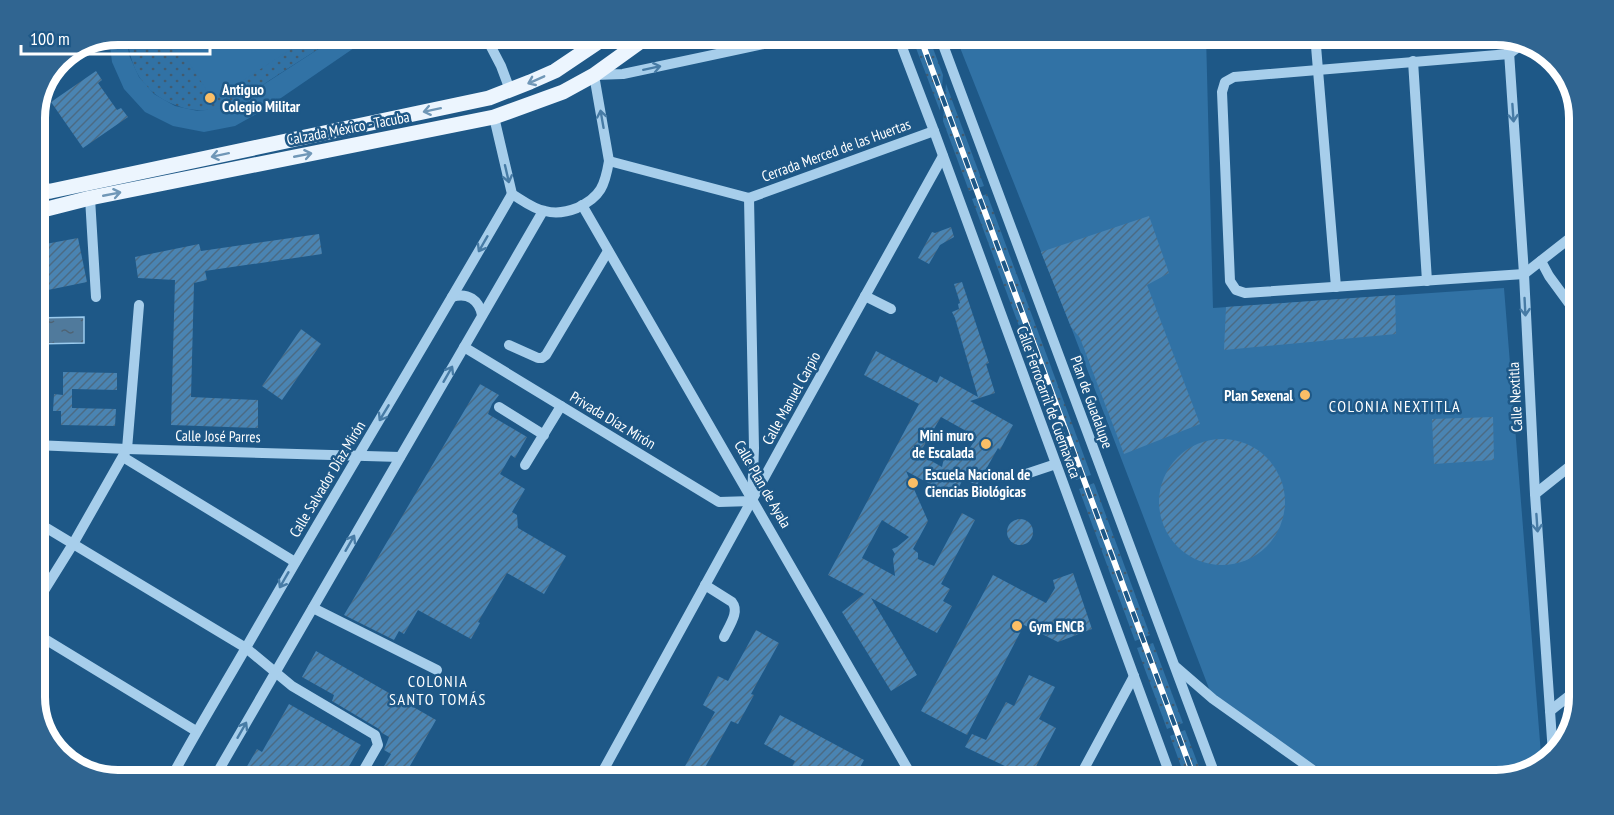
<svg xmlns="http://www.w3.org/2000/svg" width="1614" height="815" viewBox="0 0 1614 815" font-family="'PT Sans Narrow',sans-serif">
  <defs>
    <pattern id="grass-dots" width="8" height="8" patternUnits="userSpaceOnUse" patternTransform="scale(1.5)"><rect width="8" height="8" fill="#3172a5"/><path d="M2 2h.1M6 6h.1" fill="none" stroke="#415b70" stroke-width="1.8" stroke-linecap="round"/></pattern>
    <pattern id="water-ripples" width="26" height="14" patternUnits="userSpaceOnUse" patternTransform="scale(1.5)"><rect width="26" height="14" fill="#507a9c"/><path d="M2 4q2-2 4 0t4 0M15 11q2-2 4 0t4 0" fill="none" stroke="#4e6374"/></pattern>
    <pattern id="building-hatch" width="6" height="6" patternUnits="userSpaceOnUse" patternTransform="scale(1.5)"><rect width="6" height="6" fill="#4a84b2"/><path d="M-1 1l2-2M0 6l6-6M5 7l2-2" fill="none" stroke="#4b6b84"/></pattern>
  </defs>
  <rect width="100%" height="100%" fill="#1e5887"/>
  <g fill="url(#grass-dots)">
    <path d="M127 35H340C317 50 293 65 270 80 255 90 239 103 222 108 203 114 181 109 164 100 138 85 130 63 127 35Z"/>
    <polygon points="911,35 928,35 943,75 940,111"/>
    <polygon points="946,84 984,186 969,191 943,121"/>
    <polygon points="987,194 1091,475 1076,480 972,199"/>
    <polygon points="1094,483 1150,635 1135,641 1079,489"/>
    <polygon points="1153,643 1183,723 1167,729 1137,648"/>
    <polygon points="1185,730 1204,780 1186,780 1170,736"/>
  </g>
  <g fill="#3172a5">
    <polygon points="118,34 127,35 129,55 139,77 154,94 175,106 198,111 221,108 243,98 340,35 373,35 262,111 235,126 204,132 173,126 145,112 124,89 112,62 109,38"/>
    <polygon points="171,35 313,35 213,100"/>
    <polygon points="955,35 1206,35 1213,308 1504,288 1542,767 1497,780 1338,780 1213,699 1071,327"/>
  </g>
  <polygon fill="url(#water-ripples)" stroke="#9acaed" stroke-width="1.5" points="84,317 84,343 35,344 35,318"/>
  <g fill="url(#building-hatch)" fill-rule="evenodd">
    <polygon points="96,71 102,80 98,83 117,110 121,108 128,117 83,148 51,102"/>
    <polygon points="1149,216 1169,273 1147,285 1200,424 1124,454 1080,338 1071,327 1041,252"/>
    <polygon points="951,227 954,237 940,245 929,264 918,258 932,232 935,233"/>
    <polygon points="319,234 322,254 205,271 207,280 194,283 191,397 258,400 258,428 171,425 175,280 138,278 135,257 199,244 201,251"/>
    <polygon points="78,238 87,282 48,290 40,245"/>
    <path d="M962 282 989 363 986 364 995 393 970 401 1013 425 1000 450 998 448 977 485 963 479 954 497 906 471 928 521 913 549 918 553V559L934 566 962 513 975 520 941 584 950 589 943 601 952 606 937 633 871 598 917 675 891 691 842 612 864 594 828 575 919 404 864 375 876 351 937 383 940 376 978 397 955 318 952 312 959 309 958 304 960 303 954 284ZM941 417 977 437 964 457 953 451H949L945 453 942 467 919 454ZM882 520 909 537 897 547 892 549 895 554 893 559 895 576 862 558Z"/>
    <polygon points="1395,295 1396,334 1224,350 1226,307"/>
    <polygon points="301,329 321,344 282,400 262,386"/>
    <polygon points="63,372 117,373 117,390 72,389 72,408 116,409 115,426 61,425 61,411 53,411 54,394 63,395"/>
    <polygon points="480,384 499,395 492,404 488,414 527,437 515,458 511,455 500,474 525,489 512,512 517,515 518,528 566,556 544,594 507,573 478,622 480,623 471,639 418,610 404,634 399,631 394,640 344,615"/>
    <polygon points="1493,417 1494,460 1434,464 1432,419"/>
    <circle cx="1222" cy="502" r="63"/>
    <circle cx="1020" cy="532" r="13"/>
    <polygon points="1073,573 1092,629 1058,642 1024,625 967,735 921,711 993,575 1046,603 1055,588 1053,580"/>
    <polygon points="756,630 779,643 751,694 754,695 738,724 731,721 698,780 687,780 691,772 684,768 715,712 703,705 718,676 728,681"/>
    <polygon points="316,651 436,720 402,780 376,780 391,754 384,750 389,737 382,733 379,729 332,701 334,695 302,677"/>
    <polygon points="1029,675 1055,687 1039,719 1056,728 1030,778 965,747 972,734 986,740 1006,702 1014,706"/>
    <polygon points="289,704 361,745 342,779 322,767 314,780 243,780 242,775 257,749 262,752"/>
    <polygon points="780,715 864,760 853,780 785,780 795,761 764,744"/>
  </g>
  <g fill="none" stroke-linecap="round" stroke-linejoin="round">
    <g stroke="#a7ceeb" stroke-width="10">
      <polyline points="468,34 489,43"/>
      <polyline points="493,34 489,43 501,66 510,90"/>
      <polyline points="897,34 934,131 1172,780"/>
      <polyline points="939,34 1217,780"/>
      <polyline points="1315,34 1336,287"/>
      <polyline points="1508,37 1524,274 1535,494 1553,754"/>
      <polyline points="1526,41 1509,54 1234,77 1225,82 1222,92 1230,281 1236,290 1245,293 1524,274 1579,231"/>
      <polyline points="1413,61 1427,281"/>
      <path d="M494 117 512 194C522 200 533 209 545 211 556 214 567 212 577 208 601 197 605 185 609 161L594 75 623 74 811 34"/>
      <polyline points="609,161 749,198 934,131"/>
      <polyline points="90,198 96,297"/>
      <polyline points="582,205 914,780"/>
      <polyline points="1541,261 1549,276 1579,317"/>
      <polyline points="865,296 891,309"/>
      <path d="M452 297C468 292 479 300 482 315"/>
      <polyline points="509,345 538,358 542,358 546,355 608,251"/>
      <polyline points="464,347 719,502 752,501 754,448 749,198"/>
      <polyline points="499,407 544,435"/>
      <polyline points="35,445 127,449 400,457"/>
      <polyline points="123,457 295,562"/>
      <polyline points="525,465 561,406"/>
      <polyline points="1026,474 1056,464"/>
      <polyline points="1535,494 1579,459"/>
      <polyline points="35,521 246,648 292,686 375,735 378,745 358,780"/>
      <path d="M705 585 732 602C740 612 729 626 724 637"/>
      <polyline points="35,605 73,544 127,449 139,305"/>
      <polyline points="313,608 437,670"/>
      <polyline points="35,633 196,731"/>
      <polyline points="1176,667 1213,699 1327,780"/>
      <polyline points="1550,711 1579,688"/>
      <path d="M170 780C194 735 221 691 247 646 334 494 425 345 512 194"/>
      <polyline points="213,780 543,211"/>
      <polyline points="598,780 786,438 943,156"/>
      <polyline points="1078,780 1134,676"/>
    </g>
    <g stroke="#ecf5fe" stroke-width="15">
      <polyline points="35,193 51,191 489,98 530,82 555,71 610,34"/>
      <polyline points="35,212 90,198 494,117 563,92 594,75 651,34"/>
    </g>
    <defs>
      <polyline id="rail" points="919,34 1195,780"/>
    </defs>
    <use href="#rail" stroke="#fff" stroke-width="6"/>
    <use href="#rail" stroke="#1e5887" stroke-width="4" stroke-dasharray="11" stroke-linecap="butt"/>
  </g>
  <defs><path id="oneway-shaft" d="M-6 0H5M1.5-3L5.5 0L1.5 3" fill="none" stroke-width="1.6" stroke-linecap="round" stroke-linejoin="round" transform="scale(1.5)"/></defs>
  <g stroke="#477ba5">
    <use href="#oneway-shaft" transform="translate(652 68) rotate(-12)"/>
    <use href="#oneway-shaft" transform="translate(1513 113) rotate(86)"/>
    <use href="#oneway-shaft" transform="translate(602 119) rotate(-100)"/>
    <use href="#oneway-shaft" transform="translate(507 174) rotate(77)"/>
    <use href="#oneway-shaft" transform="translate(483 244) rotate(120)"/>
    <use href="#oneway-shaft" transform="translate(1525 307) rotate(87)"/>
    <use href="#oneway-shaft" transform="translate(448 374) rotate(-60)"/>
    <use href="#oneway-shaft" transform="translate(384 413) rotate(121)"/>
    <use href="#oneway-shaft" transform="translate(1537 523) rotate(86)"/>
    <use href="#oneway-shaft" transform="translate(350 543) rotate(-60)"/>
    <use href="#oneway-shaft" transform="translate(284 580) rotate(120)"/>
    <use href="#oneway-shaft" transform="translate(242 730) rotate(-60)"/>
  </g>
  <g stroke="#7097b7">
    <use href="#oneway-shaft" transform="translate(536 80) rotate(156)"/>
    <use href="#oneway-shaft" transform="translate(432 110) rotate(168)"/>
    <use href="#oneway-shaft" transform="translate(220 155) rotate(168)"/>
    <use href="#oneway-shaft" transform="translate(303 155) rotate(-11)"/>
    <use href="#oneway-shaft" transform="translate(112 194) rotate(-11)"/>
  </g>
  <g fill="#fabe66" stroke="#1e5887" stroke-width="2">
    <circle cx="210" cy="98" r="6"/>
    <circle cx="1305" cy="395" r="6"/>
    <circle cx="986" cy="444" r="6"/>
    <circle cx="913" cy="483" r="6"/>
    <circle cx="1017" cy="626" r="6"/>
  </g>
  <g text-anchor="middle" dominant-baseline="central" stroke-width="5" stroke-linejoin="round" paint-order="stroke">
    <g font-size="15" font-weight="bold" fill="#fff" stroke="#1e5887" text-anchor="start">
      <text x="222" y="89">Antiguo<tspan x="222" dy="17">Colegio Militar</tspan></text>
      <text x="1293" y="395" text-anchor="end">Plan Sexenal</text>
      <text x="974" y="435" text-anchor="end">Mini muro<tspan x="974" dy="17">de Escalada</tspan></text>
      <text x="925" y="474">Escuela Nacional de<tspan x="925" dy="17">Ciencias Biológicas</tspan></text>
      <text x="1029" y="626">Gym ENCB</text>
    </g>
    <g font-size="15" fill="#fff" stroke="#1e5887">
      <text transform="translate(348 128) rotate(-11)">Calzada México - Tacuba</text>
      <text transform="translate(836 150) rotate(-20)">Cerrada Merced de las Huertas</text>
      <text transform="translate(1515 397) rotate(-93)">Calle Nextitla</text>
      <text transform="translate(791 398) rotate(-61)">Calle Manuel Carpio</text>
      <text transform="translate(1049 402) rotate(70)">Calle Ferrocarril de Cuernavaca</text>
      <text transform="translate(1092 402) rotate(70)">Plan de Guadalupe</text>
      <text transform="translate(613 420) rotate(31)">Privada Díaz Mirón</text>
      <text transform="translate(218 436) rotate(1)">Calle José Parres</text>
      <text transform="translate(327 479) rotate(-59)">Calle Salvador Díaz Mirón</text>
      <text transform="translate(763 484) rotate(60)">Calle Plan de Ayala</text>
    </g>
    <g font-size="16" letter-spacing="1.5" fill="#fff" stroke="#1e5887">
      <text x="1395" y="406">COLONIA NEXTITLA</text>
      <text x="438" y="681">COLONIA<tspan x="438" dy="18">SANTO TOMÁS</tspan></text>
    </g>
  </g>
  <path d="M0 0H1614V815H0ZM118 45H1496A73 73 0 0 1 1569 118V697A73 73 0 0 1 1496 770H118A73 73 0 0 1 45 697V118A73 73 0 0 1 118 45Z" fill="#306591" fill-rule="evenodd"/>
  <path fill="none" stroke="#fff" stroke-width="8" d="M118 45H1496A73 73 0 0 1 1569 118V697A73 73 0 0 1 1496 770H118A73 73 0 0 1 45 697V118A73 73 0 0 1 118 45Z"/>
  <path d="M21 45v9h189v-9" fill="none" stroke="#ffffff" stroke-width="3"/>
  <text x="30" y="45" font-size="18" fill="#ffffff" stroke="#1e5887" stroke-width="4.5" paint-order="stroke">100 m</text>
</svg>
